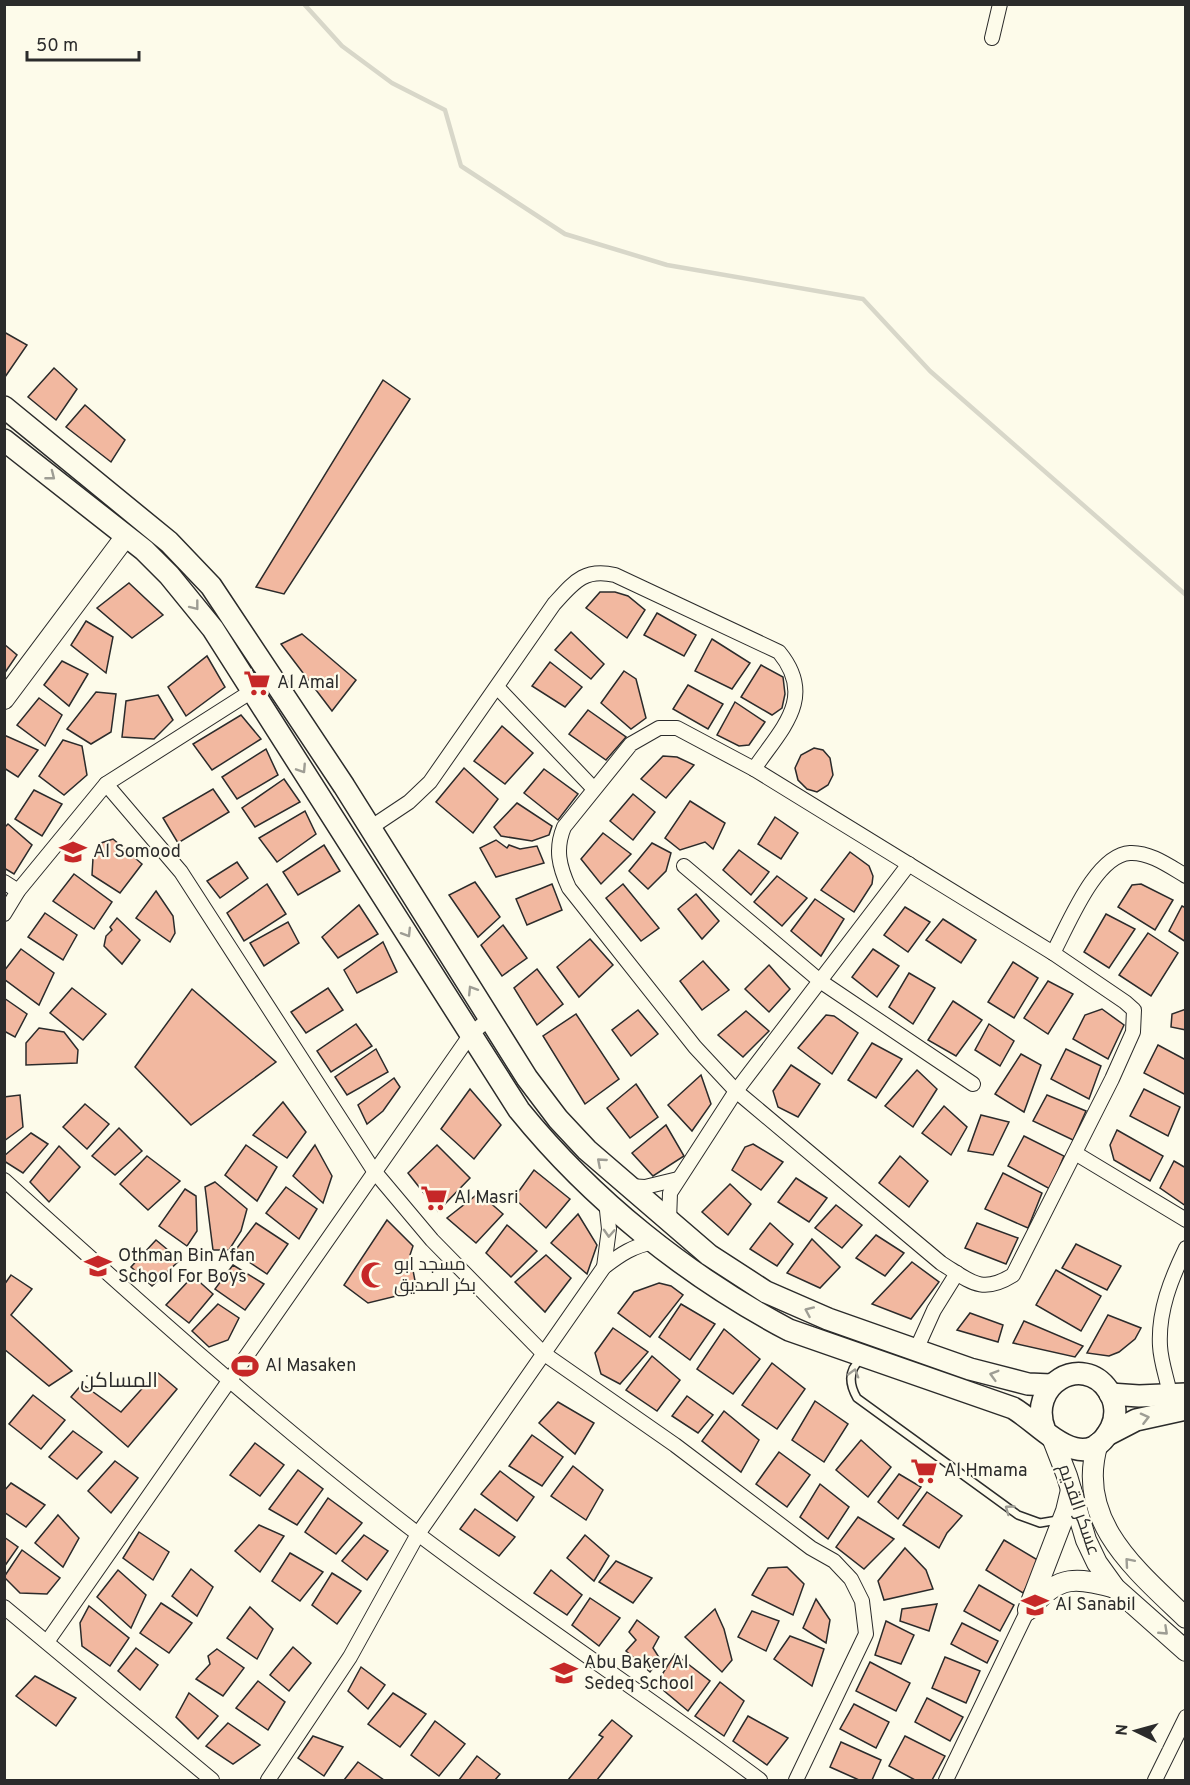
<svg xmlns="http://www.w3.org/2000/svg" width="1190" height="1785" viewBox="0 0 1190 1785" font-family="Overpass,Cairo,sans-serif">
  <rect width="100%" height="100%" fill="#fdfbea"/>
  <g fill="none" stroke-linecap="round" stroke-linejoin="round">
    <polyline stroke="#d8d7c9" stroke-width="4.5" points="304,4 342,46 392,83 445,110 461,166 565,234 667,265 863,299 930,371 1186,595"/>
  </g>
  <g fill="#f2b8a0" stroke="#2b2b2b" stroke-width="1.5">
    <polygon points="4,332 27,345 5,377 4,376"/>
    <polygon points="54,368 77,389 56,420 28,397"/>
    <polygon points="383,380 410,399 284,594 256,587"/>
    <polygon points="85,405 125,440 111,462 66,427"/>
    <polygon points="129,583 163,615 132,638 97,608"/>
    <polygon points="600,592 615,592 628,596 645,610 627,638 586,608"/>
    <polygon points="657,613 696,635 684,656 644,635"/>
    <polygon points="86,621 113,637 106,673 71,645"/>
    <polygon points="571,632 604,664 591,679 555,650"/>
    <polygon points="302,634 356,680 332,711 281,644"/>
    <polygon points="712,639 750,663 732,689 695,671"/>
    <polygon points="4,644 17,655 4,674"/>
    <polygon points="207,656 225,687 186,716 168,687"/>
    <polygon points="62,661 88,674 69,706 44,685"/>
    <polygon points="550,662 582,687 565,707 532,686"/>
    <polygon points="761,665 783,677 785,694 782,708 772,715 741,697"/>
    <polygon points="624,671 636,679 646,718 631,729 601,703"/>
    <polygon points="688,685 723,704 708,729 673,709"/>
    <polygon points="96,692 116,694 111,732 91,744 67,729"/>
    <polygon points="158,695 173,720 154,739 122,737 126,701"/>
    <polygon points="39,698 62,715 45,746 17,725"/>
    <polygon points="735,702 765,722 749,745 739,746 717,735"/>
    <polygon points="588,710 626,737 606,760 569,734"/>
    <polygon points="241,715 261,739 212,770 193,744"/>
    <polygon points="502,726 533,753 505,784 474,761"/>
    <polygon points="4,735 38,750 18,777 4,768"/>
    <polygon points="63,740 82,746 87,775 64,795 39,776"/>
    <polygon points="814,748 823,750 830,758 833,775 828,785 817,792 807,789 798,780 795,768 801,755"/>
    <polygon points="266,749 278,775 237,799 222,777"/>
    <polygon points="663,756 677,757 694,765 666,798 641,779"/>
    <polygon points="464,768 498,799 473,833 436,802"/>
    <polygon points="544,769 578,794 558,820 524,793"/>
    <polygon points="284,779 300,802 255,827 242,808"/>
    <polygon points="213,789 229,812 178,843 163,818"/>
    <polygon points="34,790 62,804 42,836 15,819"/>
    <polygon points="633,794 655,812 633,840 610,821"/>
    <polygon points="690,801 725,823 713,849 705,842 680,850 665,838"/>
    <polygon points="517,803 552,826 549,835 532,841 501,836 494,827"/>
    <polygon points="305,811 316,834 277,862 259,838"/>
    <polygon points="775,817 798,833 781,859 758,844"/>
    <polygon points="8,824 32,845 14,874 4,868 4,828"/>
    <polygon points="603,833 631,854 601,884 581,859"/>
    <polygon points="113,839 142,864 120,893 92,875 93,858 101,851 96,850 101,843"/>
    <polygon points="496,840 507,848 509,845 520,849 537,846 544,863 496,877 480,848"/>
    <polygon points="652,843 671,853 666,871 648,889 629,871"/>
    <polygon points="324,845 340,871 298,895 283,872"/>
    <polygon points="739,850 769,872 751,895 723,870"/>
    <polygon points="850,852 869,866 873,876 872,884 854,912 821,890"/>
    <polygon points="237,862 248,878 220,898 207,881"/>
    <polygon points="74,874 112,902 94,929 53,901"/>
    <polygon points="777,876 807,898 782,926 754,902"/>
    <polygon points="475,882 500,917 478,937 449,895"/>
    <polygon points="267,884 286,914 244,941 227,913"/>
    <polygon points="552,884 562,910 527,925 516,899"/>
    <polygon points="623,884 659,928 641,941 606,898"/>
    <polygon points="1141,884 1173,900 1155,930 1118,907 1132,885"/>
    <polygon points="156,891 173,916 175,933 170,942 136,918"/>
    <polygon points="696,894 719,921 702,939 678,909"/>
    <polygon points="815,899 844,919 821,956 791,931"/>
    <polygon points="359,905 378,934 338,958 322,937"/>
    <polygon points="1182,906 1186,908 1186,942 1169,931"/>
    <polygon points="905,907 930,922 908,952 884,935"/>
    <polygon points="45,913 77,935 63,960 28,937"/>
    <polygon points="1106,914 1135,929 1109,968 1084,952"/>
    <polygon points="117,918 140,940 122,964 104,946 106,936 112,930 110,927"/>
    <polygon points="943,919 976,940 961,963 926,940"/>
    <polygon points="288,922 299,943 264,966 250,943"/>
    <polygon points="503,925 527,958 502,976 481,945"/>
    <polygon points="1148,933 1178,953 1151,996 1119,975"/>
    <polygon points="590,939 613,965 579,997 557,967"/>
    <polygon points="383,942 397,972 357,993 344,970"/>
    <polygon points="21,949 54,973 39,1005 4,979 4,971"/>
    <polygon points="873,949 899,966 877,997 852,977"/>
    <polygon points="703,961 729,990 702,1010 680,981"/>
    <polygon points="1013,962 1038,978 1014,1018 988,1002"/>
    <polygon points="769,965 790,989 769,1012 745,989"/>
    <polygon points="537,969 563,1004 537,1025 514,988"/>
    <polygon points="909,973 935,988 913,1024 889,1007"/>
    <polygon points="1048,981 1073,994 1048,1034 1024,1018"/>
    <polygon points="72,988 106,1014 83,1040 50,1013"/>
    <polygon points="328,988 343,1010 306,1033 291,1012"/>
    <polygon points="192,989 276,1062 191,1125 135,1067"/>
    <polygon points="4,998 27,1014 15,1037 4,1031"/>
    <polygon points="953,1001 982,1020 956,1056 928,1040"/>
    <polygon points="1102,1009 1124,1025 1108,1059 1073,1039 1085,1015"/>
    <polygon points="1186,1009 1186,1030 1171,1027 1172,1014"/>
    <polygon points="638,1010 658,1034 631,1056 612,1030"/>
    <polygon points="746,1011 769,1031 743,1057 718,1035"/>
    <polygon points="576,1014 619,1079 585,1104 543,1036"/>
    <polygon points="826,1015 834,1016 858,1033 832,1074 798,1048"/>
    <polygon points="356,1024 372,1046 331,1072 317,1051"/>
    <polygon points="989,1024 1014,1041 1000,1066 975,1050"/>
    <polygon points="39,1028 64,1032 78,1050 77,1063 26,1065 26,1043"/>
    <polygon points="872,1043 902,1059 876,1098 848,1080"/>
    <polygon points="1158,1045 1186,1060 1186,1095 1144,1073"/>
    <polygon points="376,1049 388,1072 347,1095 335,1077"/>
    <polygon points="1066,1049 1101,1066 1089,1099 1051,1079"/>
    <polygon points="1021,1054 1041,1065 1024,1112 995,1094"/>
    <polygon points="791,1065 820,1084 798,1117 778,1107 773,1091"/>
    <polygon points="917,1070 937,1089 913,1127 885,1106"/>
    <polygon points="701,1075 711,1104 692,1131 668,1105"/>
    <polygon points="394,1078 400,1087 383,1111 367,1124 358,1105"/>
    <polygon points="636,1084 658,1117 630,1138 607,1108"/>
    <polygon points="470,1089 501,1125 474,1159 441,1129"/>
    <polygon points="1144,1089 1180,1107 1168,1136 1130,1116"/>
    <polygon points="20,1095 23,1127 4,1141 4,1097"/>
    <polygon points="1047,1095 1086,1111 1073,1140 1033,1121"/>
    <polygon points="283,1102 306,1132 287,1158 253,1135"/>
    <polygon points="85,1104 109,1124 87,1149 63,1127"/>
    <polygon points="944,1106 967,1127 951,1155 922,1133"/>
    <polygon points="981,1115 1009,1122 993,1155 968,1151"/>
    <polygon points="666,1125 684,1156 653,1176 632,1153"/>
    <polygon points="119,1128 142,1151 115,1175 92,1156"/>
    <polygon points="1117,1130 1163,1156 1150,1181 1114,1160 1110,1145"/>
    <polygon points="31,1133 48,1144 23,1173 4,1161 4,1156"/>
    <polygon points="1024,1136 1064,1156 1050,1189 1008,1166"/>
    <polygon points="753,1144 783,1162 761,1190 732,1170 745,1147"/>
    <polygon points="246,1145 277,1167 257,1201 225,1175"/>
    <polygon points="315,1145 332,1176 323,1203 293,1176"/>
    <polygon points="437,1145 470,1178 438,1211 408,1173"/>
    <polygon points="59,1146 80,1167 49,1202 30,1182"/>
    <polygon points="147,1156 180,1181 148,1210 120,1184"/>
    <polygon points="900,1156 928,1181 909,1207 879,1183"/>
    <polygon points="1174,1161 1186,1168 1186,1206 1160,1188"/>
    <polygon points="534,1170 570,1199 546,1228 514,1198"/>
    <polygon points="1003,1173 1042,1193 1028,1228 985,1209"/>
    <polygon points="796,1178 827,1198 809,1222 778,1202"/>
    <polygon points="215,1182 247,1209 241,1231 229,1250 213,1250 205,1187"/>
    <polygon points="730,1184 751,1204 728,1235 702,1212"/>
    <polygon points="286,1187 317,1209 299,1239 266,1213"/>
    <polygon points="185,1189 196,1196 197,1231 187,1246 159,1226"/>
    <polygon points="479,1193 503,1214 476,1243 447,1218"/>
    <polygon points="836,1205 862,1225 842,1248 815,1228"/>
    <polygon points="578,1214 597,1245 587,1274 551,1243"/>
    <polygon points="387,1220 413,1246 410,1255 417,1291 368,1303 344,1285"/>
    <polygon points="256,1223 288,1244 267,1274 234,1252"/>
    <polygon points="770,1223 793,1244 777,1266 750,1249"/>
    <polygon points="977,1223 1018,1238 1006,1264 965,1248"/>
    <polygon points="507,1225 537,1251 511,1277 486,1253"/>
    <polygon points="876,1235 904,1253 885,1276 856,1258"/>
    <polygon points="812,1239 840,1267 820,1288 787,1273"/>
    <polygon points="156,1240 180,1260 152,1286 131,1267"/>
    <polygon points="1076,1244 1121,1266 1107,1290 1062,1268"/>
    <polygon points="546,1255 571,1278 545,1312 515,1282"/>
    <polygon points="912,1262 939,1282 911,1319 872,1304"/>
    <polygon points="233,1265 264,1284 245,1310 215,1289"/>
    <polygon points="1056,1270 1101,1296 1081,1331 1036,1305"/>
    <polygon points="11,1275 32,1289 11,1315 72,1371 49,1386 4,1349 4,1285"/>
    <polygon points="193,1276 213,1294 189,1323 166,1305"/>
    <polygon points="659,1283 671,1286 683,1295 650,1337 618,1313 634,1292"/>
    <polygon points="218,1304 239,1318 228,1340 209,1347 192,1331"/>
    <polygon points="681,1304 715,1324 690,1360 659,1337"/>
    <polygon points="970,1313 1003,1325 998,1342 957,1330"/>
    <polygon points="1108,1315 1141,1328 1135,1339 1119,1352 1109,1356 1087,1353"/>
    <polygon points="1024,1321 1083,1346 1075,1357 1013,1343"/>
    <polygon points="613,1328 648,1352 620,1384 601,1374 595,1353"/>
    <polygon points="724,1329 760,1359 733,1394 697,1369"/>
    <polygon points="652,1356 680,1380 657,1411 626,1390"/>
    <polygon points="772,1363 805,1389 777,1429 742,1405"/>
    <polygon points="157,1372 177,1389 128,1447 71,1397 82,1384 121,1412"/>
    <polygon points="33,1395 65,1420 41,1449 9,1424"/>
    <polygon points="687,1396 713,1415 698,1433 672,1416"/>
    <polygon points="815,1401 848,1424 824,1462 792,1440"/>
    <polygon points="558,1402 594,1423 575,1454 539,1423"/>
    <polygon points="724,1411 759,1440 741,1472 702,1441"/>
    <polygon points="73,1431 102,1452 77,1479 49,1457"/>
    <polygon points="532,1435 563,1457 542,1486 509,1466"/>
    <polygon points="861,1440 891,1467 868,1497 836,1470"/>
    <polygon points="255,1443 284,1465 260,1496 230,1475"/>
    <polygon points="779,1452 810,1475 787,1507 756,1484"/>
    <polygon points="115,1461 138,1478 111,1513 88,1491"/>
    <polygon points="573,1466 603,1490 586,1520 551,1496"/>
    <polygon points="298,1470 323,1489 297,1525 269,1509"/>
    <polygon points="500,1471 534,1497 517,1521 481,1494"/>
    <polygon points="899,1474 921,1487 898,1519 878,1502"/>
    <polygon points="11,1483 45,1505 26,1527 4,1512 4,1491"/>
    <polygon points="820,1484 849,1507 828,1539 800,1517"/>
    <polygon points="927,1492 962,1516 947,1533 939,1548 903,1525"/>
    <polygon points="328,1498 362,1523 336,1554 305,1532"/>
    <polygon points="475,1509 515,1537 499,1556 460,1529"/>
    <polygon points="58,1515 79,1538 63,1567 35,1543"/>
    <polygon points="858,1517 894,1539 864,1569 836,1547"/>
    <polygon points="259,1525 284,1536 260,1572 235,1551"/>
    <polygon points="139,1532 169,1552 153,1580 123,1558"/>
    <polygon points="364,1535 388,1551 367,1580 342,1561"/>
    <polygon points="585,1535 609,1556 594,1581 567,1558"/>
    <polygon points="4,1537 18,1547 4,1567"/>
    <polygon points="1004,1540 1041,1562 1023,1593 986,1570"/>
    <polygon points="905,1548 926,1570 933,1589 884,1600 878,1581"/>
    <polygon points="22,1550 60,1578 47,1594 20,1593 4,1577"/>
    <polygon points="290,1553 323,1572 300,1601 272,1581"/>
    <polygon points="616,1561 652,1578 633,1603 599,1582"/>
    <polygon points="787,1567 804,1584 793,1615 752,1595 768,1568"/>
    <polygon points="191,1569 213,1587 197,1616 172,1596"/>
    <polygon points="118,1570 146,1595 131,1628 97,1597"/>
    <polygon points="551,1570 582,1595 567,1615 534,1593"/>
    <polygon points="332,1573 361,1591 337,1624 312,1605"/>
    <polygon points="979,1585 1014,1605 1000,1631 964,1611"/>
    <polygon points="590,1598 620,1618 599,1646 572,1625"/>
    <polygon points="816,1599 830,1620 826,1643 803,1628"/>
    <polygon points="161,1603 192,1623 169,1653 140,1633"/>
    <polygon points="937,1604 929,1631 900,1621 902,1609"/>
    <polygon points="89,1606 129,1638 110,1666 82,1646 80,1623"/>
    <polygon points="250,1607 273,1629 257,1659 227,1638"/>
    <polygon points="715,1609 724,1629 732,1660 722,1672 685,1637"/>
    <polygon points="752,1611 779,1621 766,1651 738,1637"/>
    <polygon points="637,1620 659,1637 653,1648 660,1659 650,1672 626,1651 636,1640 629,1632"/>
    <polygon points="886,1621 914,1635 901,1664 875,1655"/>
    <polygon points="962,1623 998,1641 987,1663 951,1644"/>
    <polygon points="790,1636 824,1649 812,1686 774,1659"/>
    <polygon points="293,1647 311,1663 289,1691 270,1675"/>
    <polygon points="136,1648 158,1665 140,1690 118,1671"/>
    <polygon points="217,1649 244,1668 223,1696 196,1679 210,1664 208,1656"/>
    <polygon points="675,1654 710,1681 688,1711 656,1684"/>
    <polygon points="945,1657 980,1671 966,1703 932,1688"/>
    <polygon points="870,1662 910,1683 896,1711 856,1691"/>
    <polygon points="361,1667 385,1685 368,1709 348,1691"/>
    <polygon points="35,1676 76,1698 56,1726 16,1696"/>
    <polygon points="258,1681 285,1702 268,1730 236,1708"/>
    <polygon points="720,1682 744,1701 724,1736 695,1716"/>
    <polygon points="189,1693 218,1716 198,1739 176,1717"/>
    <polygon points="393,1693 426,1714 400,1747 368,1724"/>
    <polygon points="927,1698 963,1717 950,1741 915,1722"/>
    <polygon points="854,1704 889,1722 876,1748 840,1729"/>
    <polygon points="748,1716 788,1738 767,1765 733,1741"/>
    <polygon points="612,1720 632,1736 597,1780 568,1780 603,1737 599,1735"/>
    <polygon points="435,1721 465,1744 439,1776 411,1755"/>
    <polygon points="228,1723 260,1745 233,1764 206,1746"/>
    <polygon points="313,1736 343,1747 324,1776 298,1758"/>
    <polygon points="905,1736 945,1756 932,1780 915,1780 889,1766"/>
    <polygon points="841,1742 881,1760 872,1780 859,1780 830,1767"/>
    <polygon points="477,1756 500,1774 495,1780 459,1780"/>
    <polygon points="358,1762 384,1780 344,1780"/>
  </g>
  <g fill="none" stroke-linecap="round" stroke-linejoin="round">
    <defs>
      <path id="lane" d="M861 1359C848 1370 849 1384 857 1398L1018 1515 1040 1523 1058 1520"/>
      <g id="street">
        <polyline points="992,38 1000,4"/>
        <polyline points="497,687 594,789"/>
        <path d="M659 728H677L754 769 1053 953 1125 1002 1134 1010 1133 1032 1112 1079 1013 1275C981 1295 970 1281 941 1263L736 1091 695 1047 569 888C559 866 555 849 564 827L631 744Z"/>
        <polyline points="106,784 181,872 374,1171 432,1240 543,1353 675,1445 811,1548 834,1561 851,1579 862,1601 866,1634 796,1780"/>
        <path d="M370 828 409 802 430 782 554 604C574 582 584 568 615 575L779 652C817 698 781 729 754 769"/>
        <polyline points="684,866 820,981 973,1084"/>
        <polyline points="4,882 18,891"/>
        <polyline points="4,914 18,891 106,784 252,691"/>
        <path d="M1053 953C1068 926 1095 855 1130 853 1150 852 1169 866 1186 876"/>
        <polyline points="1075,1153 1186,1220"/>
        <path d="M4 1180C139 1302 273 1423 418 1534 530 1619 648 1696 760 1780"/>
        <polyline points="629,1186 645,1187 678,1179"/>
        <polyline points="669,1221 670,1193 736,1091 909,864"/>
        <polyline points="604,1267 609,1229 606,1201"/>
        <polyline points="916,1350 934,1310 957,1273"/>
        <path d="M1171 1401C1169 1383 1161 1365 1160 1346 1158 1311 1171 1279 1186 1248"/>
        <polyline points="4,1607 212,1780"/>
        <polyline points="47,1642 471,1034 490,1018"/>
        <path d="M268 1780 350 1657 418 1534 604 1267C621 1254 633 1246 654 1242"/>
        <polyline points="946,1780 1028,1610"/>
        <polyline points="1155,1780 1186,1717"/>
      </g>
      <g id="secondary">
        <polyline points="4,699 126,536"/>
        <polyline points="1053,1440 1067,1476 1086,1540 1097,1563 1115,1588 1186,1651"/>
        <path d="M1098 1443C1074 1520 1136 1570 1186 1618"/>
        <path d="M1032 1606C1059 1575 1077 1577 1115 1588"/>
        <polyline points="1028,1610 1066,1511 1071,1490"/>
      </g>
      <g id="primary">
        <polyline points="4,407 169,542 211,586 344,786 527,1078 558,1119 587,1150 709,1255 766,1292 828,1319 970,1369 1028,1384 1051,1385"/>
        <path d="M4 440 144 550 169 575 213 629 519 1110C592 1200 687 1276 789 1330L1013 1408C1041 1424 1084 1480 1111 1428 1117 1416 1116 1401 1108 1390 1083 1353 1026 1384 1045 1431"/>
        <polyline points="1110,1394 1139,1396 1186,1394"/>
        <polyline points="1107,1435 1136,1420 1186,1409"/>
      </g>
    </defs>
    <use href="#lane" stroke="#2b2b2b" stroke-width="10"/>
    <use href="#street" stroke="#2b2b2b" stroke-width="16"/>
    <use href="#secondary" stroke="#2b2b2b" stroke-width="22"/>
    <use href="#primary" stroke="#2b2b2b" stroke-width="24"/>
    <use href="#lane" stroke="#fdfbea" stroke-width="7"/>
    <use href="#street" stroke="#fdfbea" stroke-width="14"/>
    <use href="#secondary" stroke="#fdfbea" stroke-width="20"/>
    <use href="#primary" stroke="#fdfbea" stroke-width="21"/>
  </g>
  <defs><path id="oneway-chevron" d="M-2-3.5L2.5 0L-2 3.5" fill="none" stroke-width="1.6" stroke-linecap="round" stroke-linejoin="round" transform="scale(1.5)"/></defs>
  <g stroke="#9e9d94">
    <use href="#oneway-chevron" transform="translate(51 476) rotate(38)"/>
    <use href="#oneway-chevron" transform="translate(195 606) rotate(52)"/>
    <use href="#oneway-chevron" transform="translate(302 769) rotate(57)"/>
    <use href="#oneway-chevron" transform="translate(407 933) rotate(58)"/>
    <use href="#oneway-chevron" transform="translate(472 990) rotate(-122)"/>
    <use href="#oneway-chevron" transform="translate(601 1162) rotate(-139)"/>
    <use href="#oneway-chevron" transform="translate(609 1233) rotate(93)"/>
    <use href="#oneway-chevron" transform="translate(809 1311) rotate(-156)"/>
    <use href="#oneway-chevron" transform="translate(854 1373) rotate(-74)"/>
    <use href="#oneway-chevron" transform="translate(994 1375) rotate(-164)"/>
    <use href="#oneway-chevron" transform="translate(1145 1418) rotate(-14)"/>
    <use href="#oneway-chevron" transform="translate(1009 1509) rotate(-144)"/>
    <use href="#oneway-chevron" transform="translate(1129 1562) rotate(-131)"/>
    <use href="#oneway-chevron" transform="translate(1164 1631) rotate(43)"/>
  </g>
  <defs>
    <symbol id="supermarket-bare" viewBox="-9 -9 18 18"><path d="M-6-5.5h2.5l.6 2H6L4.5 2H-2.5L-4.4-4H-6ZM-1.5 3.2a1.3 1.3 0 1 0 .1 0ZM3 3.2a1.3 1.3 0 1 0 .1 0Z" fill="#c62828" stroke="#fdfbea" stroke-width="2.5" paint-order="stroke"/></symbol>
    <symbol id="school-bare" viewBox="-9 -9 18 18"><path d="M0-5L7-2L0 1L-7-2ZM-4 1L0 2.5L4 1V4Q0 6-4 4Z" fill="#c62828" stroke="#fdfbea" stroke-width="2.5" paint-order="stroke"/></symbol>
    <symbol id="mosque-bare" viewBox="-9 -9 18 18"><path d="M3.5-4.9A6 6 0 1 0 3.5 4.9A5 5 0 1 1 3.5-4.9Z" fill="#c62828" stroke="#fdfbea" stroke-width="2.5" paint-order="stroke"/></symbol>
    <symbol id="stadium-bare" viewBox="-9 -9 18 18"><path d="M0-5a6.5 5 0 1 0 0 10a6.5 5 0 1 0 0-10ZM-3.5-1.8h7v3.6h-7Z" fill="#c62828" stroke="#fdfbea" stroke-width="2.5" paint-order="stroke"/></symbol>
  </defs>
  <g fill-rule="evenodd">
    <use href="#supermarket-bare" x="238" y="664" width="38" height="38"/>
    <use href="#school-bare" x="54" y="833" width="38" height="38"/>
    <use href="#supermarket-bare" x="415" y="1179" width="38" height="38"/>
    <use href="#school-bare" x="79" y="1247" width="38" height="38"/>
    <use href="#mosque-bare" x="355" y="1256" width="38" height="38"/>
    <use href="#stadium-bare" x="226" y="1347" width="38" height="38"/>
    <use href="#supermarket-bare" x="905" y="1452" width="38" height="38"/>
    <use href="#school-bare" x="1016" y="1586" width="38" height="38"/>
    <use href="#school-bare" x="545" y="1654" width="38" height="38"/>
  </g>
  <g text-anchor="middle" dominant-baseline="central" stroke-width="4.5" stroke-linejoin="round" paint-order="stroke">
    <g font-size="18" fill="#2b2b2b" stroke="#fdfbea" text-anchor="start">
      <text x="277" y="683">Al Amal</text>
      <text x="93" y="852">Al Somood</text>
      <text x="454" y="1198">Al Masri</text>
      <text x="118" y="1256">Othman Bin Afan<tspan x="118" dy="21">School For Boys</tspan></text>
      <text x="394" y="1265">مسجد ابو<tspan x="394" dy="21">بكر الصديق</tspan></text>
      <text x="265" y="1366">Al Masaken</text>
      <text x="944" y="1471">Al Hmama</text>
      <text x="1055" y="1605">Al Sanabil</text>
      <text x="584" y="1663">Abu Baker Al<tspan x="584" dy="21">Sedeq School</tspan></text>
    </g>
    <g font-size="18" fill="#2b2b2b" stroke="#fdfbea">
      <text transform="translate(1078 1510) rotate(71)">عسكر القديم</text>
    </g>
    <g font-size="21" fill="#2b2b2b" stroke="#fdfbea">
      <text x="119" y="1381">المساكن</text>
    </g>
  </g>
  <rect width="1190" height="1785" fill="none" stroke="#2b2b2b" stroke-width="12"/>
  <g transform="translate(1136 1731) rotate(275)" stroke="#fdfbea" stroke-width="4.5" paint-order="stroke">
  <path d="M0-4.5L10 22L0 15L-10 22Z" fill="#2b2b2b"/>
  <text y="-9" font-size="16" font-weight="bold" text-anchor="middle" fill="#2b2b2b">N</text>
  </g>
  <path d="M27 51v9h112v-9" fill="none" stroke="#2b2b2b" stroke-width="3"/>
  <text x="36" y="51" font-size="18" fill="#2b2b2b" stroke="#fdfbea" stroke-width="4.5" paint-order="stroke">50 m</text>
</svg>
